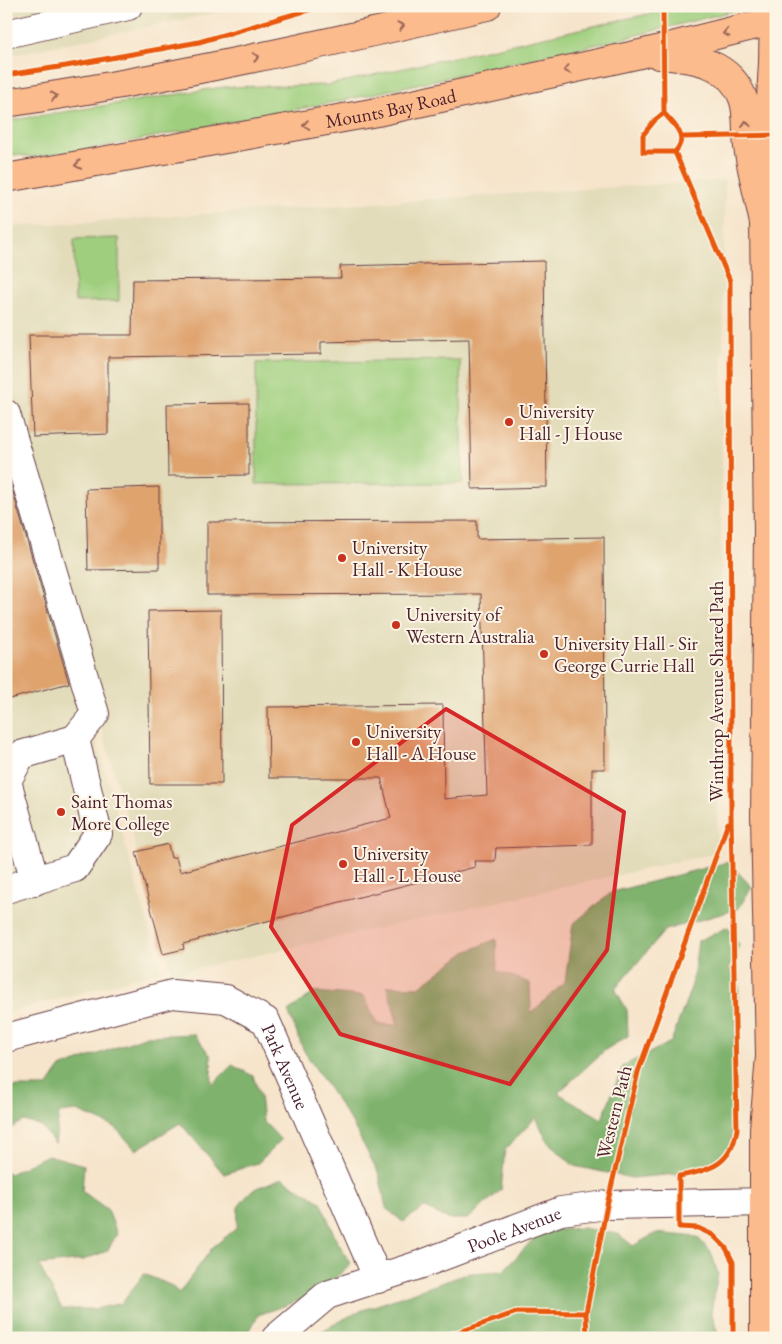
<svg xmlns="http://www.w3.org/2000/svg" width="782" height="1344" viewBox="0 0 782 1344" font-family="'EB Garamond',serif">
  <rect width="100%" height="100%" fill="#fcf5e5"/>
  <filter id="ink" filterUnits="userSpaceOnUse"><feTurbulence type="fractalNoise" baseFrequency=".02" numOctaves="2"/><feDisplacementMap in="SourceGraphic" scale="10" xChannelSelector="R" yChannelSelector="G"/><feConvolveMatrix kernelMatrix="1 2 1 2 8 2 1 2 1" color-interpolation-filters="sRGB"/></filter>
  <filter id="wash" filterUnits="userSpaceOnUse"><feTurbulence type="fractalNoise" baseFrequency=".0096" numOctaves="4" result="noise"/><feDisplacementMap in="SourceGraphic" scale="20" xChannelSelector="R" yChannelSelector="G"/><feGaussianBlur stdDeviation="1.12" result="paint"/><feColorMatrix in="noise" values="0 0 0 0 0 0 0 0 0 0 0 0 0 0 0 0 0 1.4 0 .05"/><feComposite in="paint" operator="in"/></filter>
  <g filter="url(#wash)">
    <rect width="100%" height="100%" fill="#f6e4cb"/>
    <g fill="#e2dcba">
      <polygon points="6,6 248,6 6,56"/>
      <polygon points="725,180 717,853 172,974 6,396 6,227"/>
      <polygon points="6,434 72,654 161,971 6,1013"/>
    </g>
    <g fill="#9fcf7e" stroke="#747754">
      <polygon points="684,6 740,6 741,9 621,39 345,100 96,148 36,157 6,154 6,121 223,87 328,85"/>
      <polygon points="119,238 119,301 75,302 74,239"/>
      <polygon points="460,360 463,483 256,484 256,363"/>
    </g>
    <g fill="#7fb26d" stroke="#64684c">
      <polygon points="728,862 752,887 738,909 665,930 615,989 627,1010 628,1036 605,1050 558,1093 602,1119 623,1066 671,1042 692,985 698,941 728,927 739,945 729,968 739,987 733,1069 732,1131 729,1153 687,1173 632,1178 574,1166 547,1141 536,1117 505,1150 501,1190 468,1219 448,1219 424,1207 403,1222 386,1208 379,1174 352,1123 304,1051 288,1011 315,992 364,996 377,1024 398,1025 387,986 419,987 466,952 496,939 497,971 530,983 531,1013 565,982 573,924 612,892"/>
      <polygon points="194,1034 211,1056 212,1085 232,1065 253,1076 260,1096 263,1121 281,1140 258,1163 224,1174 180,1123 136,1150 115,1127 77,1111 59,1113 55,1144 41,1126 24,1121 6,1131 6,1087 47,1087 60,1068 147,1036"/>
      <polygon points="48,1155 84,1165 82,1191 108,1210 117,1234 107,1251 83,1260 39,1265 62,1309 95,1309 122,1303 144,1274 170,1285 179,1293 213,1247 237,1228 238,1207 252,1190 282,1178 321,1202 335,1237 351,1265 313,1296 258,1315 246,1338 6,1338 6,1171 10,1174"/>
      <polygon points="582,1228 618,1234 633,1246 656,1233 697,1237 711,1252 718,1274 711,1311 719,1338 309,1338 357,1312 470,1273 503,1271 541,1231"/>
    </g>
    <g id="blocks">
      <g fill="#dfa36e">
        <polygon points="544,261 547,487 472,489 469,339 321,342 321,354 108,357 108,434 33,437 29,335 132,335 133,280 341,278 340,266"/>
        <polygon points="249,403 249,475 168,476 167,404"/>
        <polygon points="6,476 8,476 69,683 6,700"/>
        <polygon points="159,487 159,569 88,570 86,489"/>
        <polygon points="477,521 477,539 604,537 605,769 592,769 592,845 496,848 495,861 474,861 475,867 198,939 199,940 183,944 184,949 163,954 136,852 168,844 171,858 176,857 180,872 391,818 381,778 269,778 268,707 443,705 444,799 487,795 481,594 207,595 207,522"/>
        <polygon points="221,610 222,784 150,784 148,611"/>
      </g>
    </g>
  </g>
  <g filter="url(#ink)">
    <use href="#blocks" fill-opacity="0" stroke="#643d43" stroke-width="1"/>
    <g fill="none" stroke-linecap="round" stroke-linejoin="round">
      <defs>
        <g id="minor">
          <polyline points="6,34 128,6"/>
          <polyline points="6,414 95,714 75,739 98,834 75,868 6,889"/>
          <polyline points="35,881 7,781 21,755 75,739"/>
          <path id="s1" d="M6 1038 172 994 226 999 266 1021 378 1279"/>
          <path id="s2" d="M276 1338 327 1295 422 1264 561 1211 607 1205 776 1202"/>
        </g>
        <polyline id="major" points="764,1338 764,1129 770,1056 765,816 768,534 764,223 773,62 774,6"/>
        <g id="highway">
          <path d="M659 55C695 58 731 62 744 101 748 115 746 133 748 147 752 173 759 198 764 223"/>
          <path d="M6 103C168 79 328 43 487 6"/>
          <path id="s3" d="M6 178 377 112 640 54 776 20"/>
        </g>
      </defs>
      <use href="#minor" stroke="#643d43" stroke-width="30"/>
      <use href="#major" stroke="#643d43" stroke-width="30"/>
      <use href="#highway" stroke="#643d43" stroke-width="30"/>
      <use href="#minor" stroke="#fff" stroke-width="28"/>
      <use href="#major" stroke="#fbbb8d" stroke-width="28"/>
      <use href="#highway" stroke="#fbbb8d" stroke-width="28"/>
      <defs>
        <g id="cycleway">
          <path d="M663 6 664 113C675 126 689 136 675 152H643V135L655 120 664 113"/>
          <polyline points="6,75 66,66 199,42 322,6"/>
          <polyline points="682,137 776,135"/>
          <path d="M675 152 730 281 731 816 737 1129C732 1164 710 1171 679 1176V1227L698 1228 713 1235 726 1248 733 1262V1338"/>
          <polyline points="442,1338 517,1312 586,1313"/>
          <polyline points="587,1338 586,1313 607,1205 638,1072 728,823"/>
        </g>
      </defs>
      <use href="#cycleway" stroke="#fcf5e5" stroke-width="8"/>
      <use href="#cycleway" stroke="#e8590c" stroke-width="5"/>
    </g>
    <defs><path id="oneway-chevron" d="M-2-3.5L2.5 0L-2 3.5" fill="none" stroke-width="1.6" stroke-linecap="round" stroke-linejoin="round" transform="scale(1.25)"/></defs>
    <g stroke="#9a6557">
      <use href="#oneway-chevron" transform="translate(401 26) rotate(-13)"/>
      <use href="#oneway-chevron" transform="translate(726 33) rotate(167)"/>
      <use href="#oneway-chevron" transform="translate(256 57) rotate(-11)"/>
      <use href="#oneway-chevron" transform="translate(567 70) rotate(167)"/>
      <use href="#oneway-chevron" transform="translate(54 96) rotate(-9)"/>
      <use href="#oneway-chevron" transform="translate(746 124) rotate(-95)"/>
      <use href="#oneway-chevron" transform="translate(306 125) rotate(170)"/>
      <use href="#oneway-chevron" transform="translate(78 165) rotate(170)"/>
    </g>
  </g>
  <path fill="#d62828" fill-opacity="0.2" stroke="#d62828" stroke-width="4" stroke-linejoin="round" d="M446 709 624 812 607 950 510 1084 340 1034 271 927 292 825Z"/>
  <g fill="#c8321e" stroke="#fcf5e5" stroke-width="2">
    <circle cx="509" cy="422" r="5"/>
    <circle cx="342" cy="558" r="5"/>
    <circle cx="396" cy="625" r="5"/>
    <circle cx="544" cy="654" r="5"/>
    <circle cx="356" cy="742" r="5"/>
    <circle cx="61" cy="812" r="5"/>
    <circle cx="343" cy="864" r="5"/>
  </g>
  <g text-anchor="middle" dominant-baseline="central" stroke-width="4" stroke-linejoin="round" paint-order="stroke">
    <g font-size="19" fill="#4a1f2b" stroke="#fcf5e5">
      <text stroke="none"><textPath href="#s3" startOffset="391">Mounts Bay Road</textPath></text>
      <text transform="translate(716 691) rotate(-90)">Winthrop Avenue Shared Path</text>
      <text stroke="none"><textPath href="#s1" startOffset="321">Park Avenue</textPath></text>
      <text transform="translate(614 1112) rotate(-76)">Western Path</text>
      <text stroke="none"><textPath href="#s2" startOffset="265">Poole Avenue</textPath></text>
    </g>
    <g font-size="19" fill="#4a1f2b" stroke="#fcf5e5" text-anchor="start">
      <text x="519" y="411">University<tspan x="519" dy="22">Hall - J House</tspan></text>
      <text x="352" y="547">University<tspan x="352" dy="22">Hall - K House</tspan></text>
      <text x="406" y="614">University of<tspan x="406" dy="22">Western Australia</tspan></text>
      <text x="554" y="643">University Hall - Sir<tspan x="554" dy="22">George Currie Hall</tspan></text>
      <text x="366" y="731">University<tspan x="366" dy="22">Hall - A House</tspan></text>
      <text x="71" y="801">Saint Thomas<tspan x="71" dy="22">More College</tspan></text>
      <text x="353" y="853">University<tspan x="353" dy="22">Hall - L House</tspan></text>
    </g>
  </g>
  <rect width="782" height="1344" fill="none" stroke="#fcf5e5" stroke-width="25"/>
</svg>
